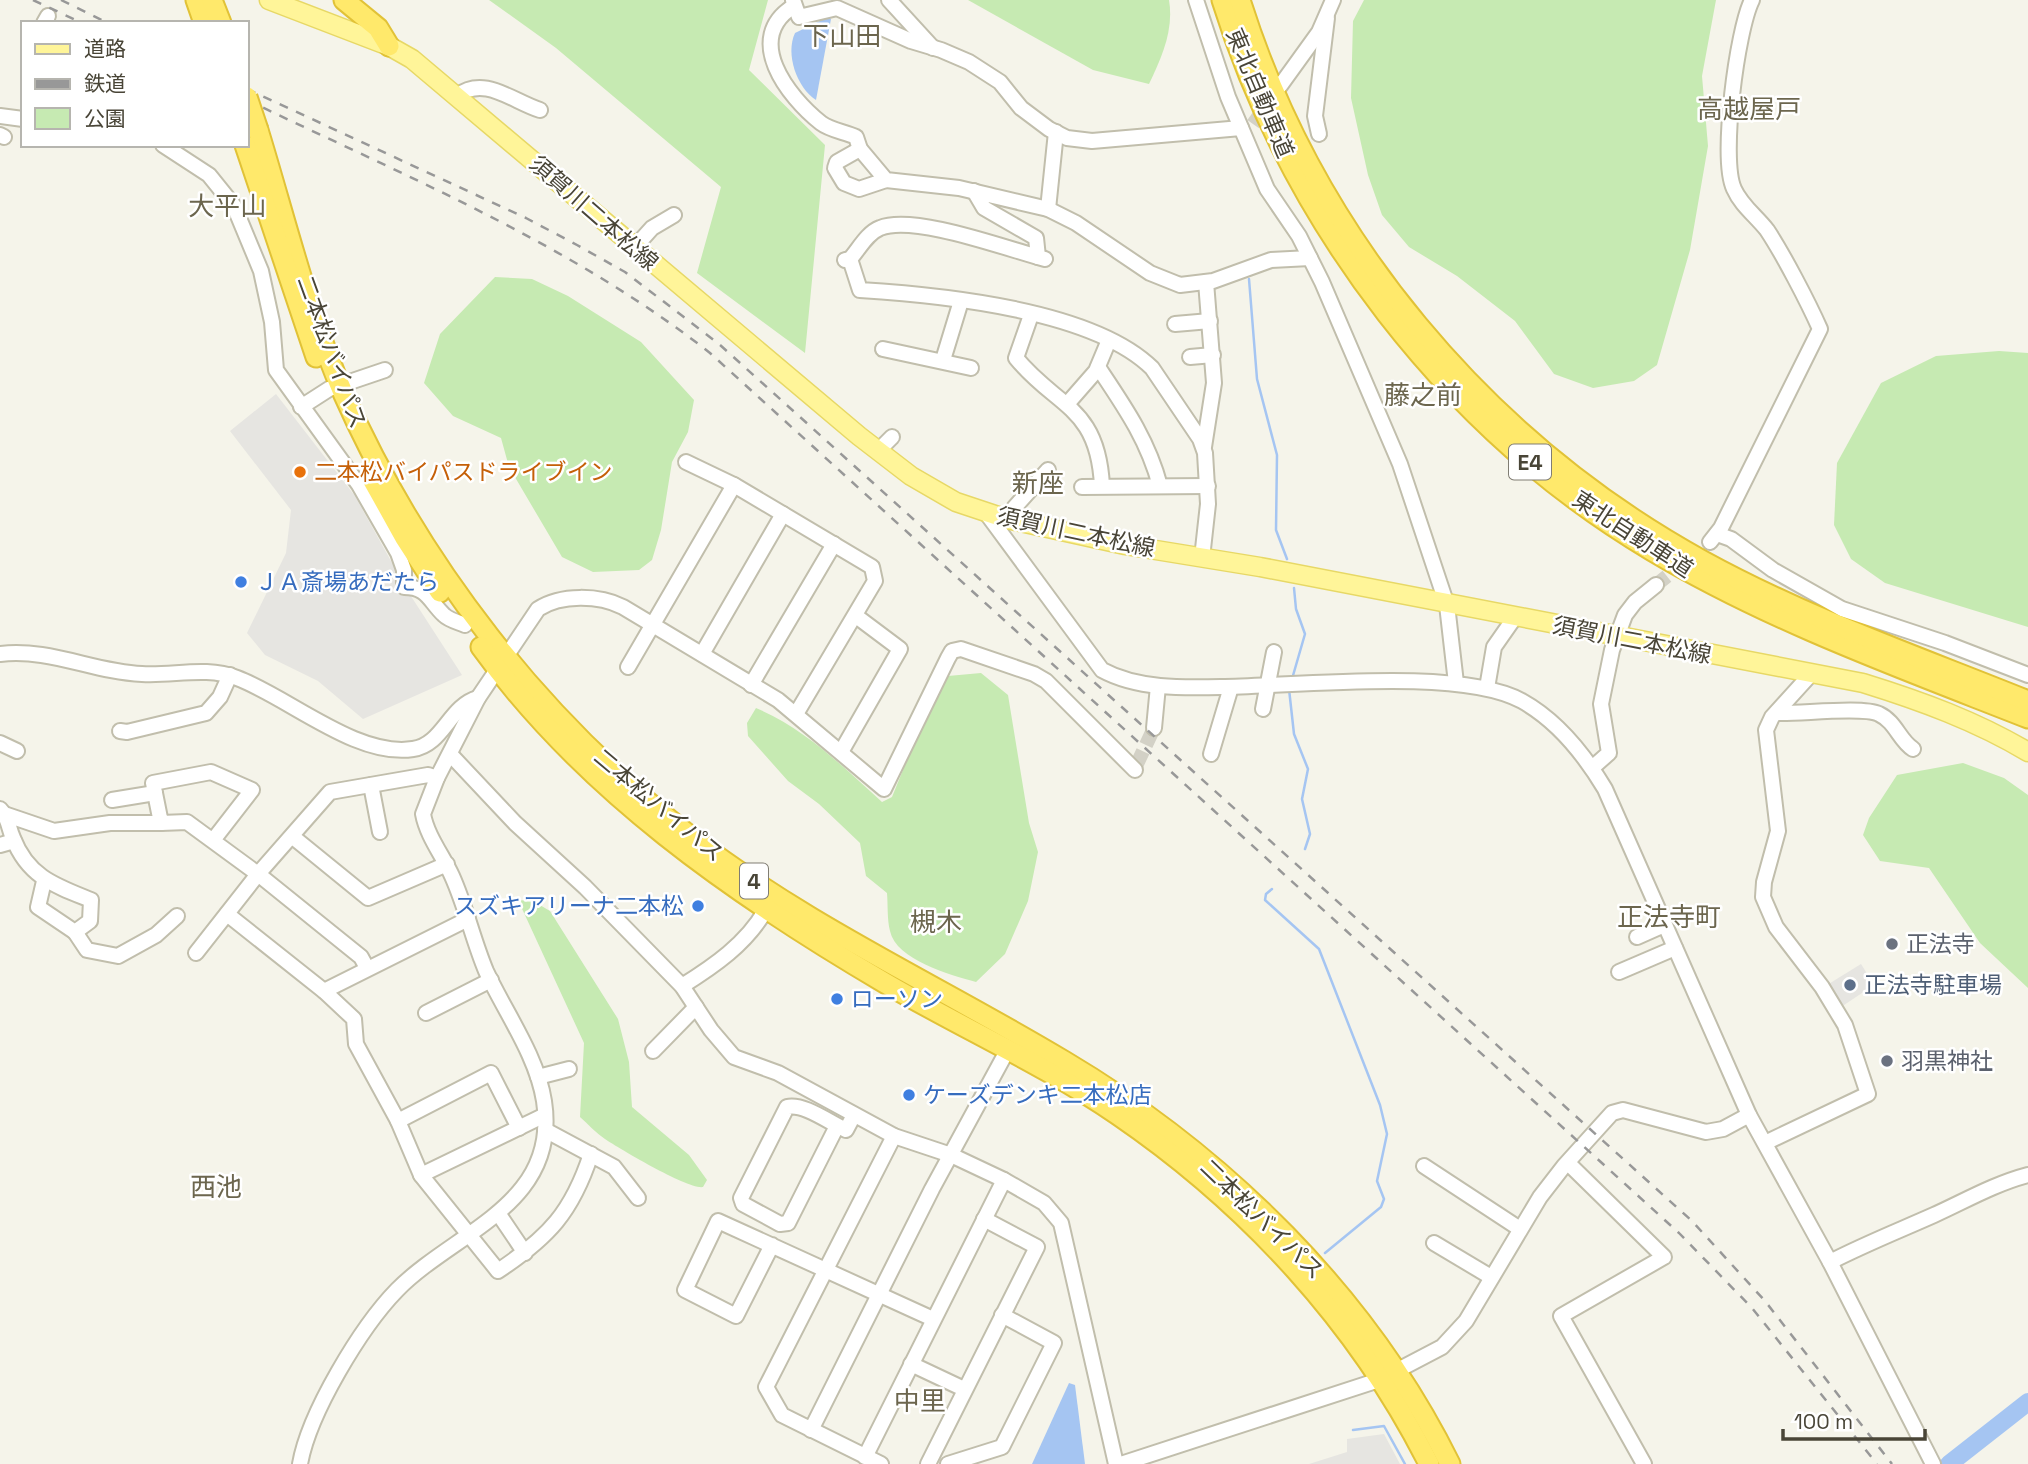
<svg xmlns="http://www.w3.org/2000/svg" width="2028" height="1464" viewBox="0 0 2028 1464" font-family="'Space Grotesk','Noto Sans JP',sans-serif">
  <rect width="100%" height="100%" fill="#f5f4ea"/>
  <g fill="#c6eab2">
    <polygon points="489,0 768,0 749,70 825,145 805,353 697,273 721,187 556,48"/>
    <path d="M968 0H1169C1174 30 1162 57 1149 84L1093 70Z"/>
    <polygon points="1364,0 1716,0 1702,76 1708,146 1690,250 1657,365 1634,381 1593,388 1554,374 1515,321 1457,276 1409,247 1382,215 1368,175 1351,98 1353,21"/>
    <polygon points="495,277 532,279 568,296 641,342 694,400 688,432 672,462 661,530 652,560 639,570 593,572 562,557 509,467 501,438 453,416 424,383 440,334"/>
    <polygon points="1999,351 2028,353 2028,627 1885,583 1851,559 1834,525 1837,463 1881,383 1936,356"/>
    <path d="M981 673 1008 695 1029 823 1038 852 1028 901 1005 954 976 982C951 975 896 960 890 931 887 919 888 905 887 893L866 876 860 843 819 804 788 781 748 736 747 723 756 708C806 729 842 766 882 802L892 797 920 728 948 676Z"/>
    <polygon points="1963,763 2004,778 2028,795 2028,988 1980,943 1929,868 1880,861 1863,835 1869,818 1897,775"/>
    <path d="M518 900 533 901 550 911 618 1019 629 1062 632 1107 689 1155 707 1180 703 1187C689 1190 620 1149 605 1139 596 1133 588 1124 580 1117L584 1043Z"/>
  </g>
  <g fill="#e6e5e1">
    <polygon points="276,394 355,496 407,590 462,675 363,719 318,681 265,655 247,633 286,553 291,510 230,431"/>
    <polygon points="1861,964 1874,985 1841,1007 1827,985"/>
    <polygon points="1384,1434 1400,1464 1309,1464 1347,1452 1347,1439"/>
  </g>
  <g fill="#a5c5f2">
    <path d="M828 17 831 19 816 100C797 88 785 54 795 33Z"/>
    <polygon points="1069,1383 1075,1385 1085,1464 1032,1464"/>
  </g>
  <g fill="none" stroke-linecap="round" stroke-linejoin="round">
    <g stroke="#a5c5f2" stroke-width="2.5">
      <polyline points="1249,279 1257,379 1277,455 1276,530 1287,559"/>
      <polyline points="1292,679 1305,634 1296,609 1294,588"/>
      <polyline points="1289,689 1294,734 1308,769 1302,799 1310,834 1305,849"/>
      <polyline points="1272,889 1266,894 1265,900 1319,949 1380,1105 1387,1134 1377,1181 1384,1199 1381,1207 1325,1253"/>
      <polyline points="1353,1430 1384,1426 1405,1464"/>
    </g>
    <polyline stroke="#a5c5f2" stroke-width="18" points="1949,1464 2028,1402"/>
    <g stroke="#d3d1c6" stroke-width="14" stroke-dasharray="14 7" stroke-linecap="butt">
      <polyline points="1253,124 1269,102"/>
      <polyline points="1656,585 1710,542"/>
      <polyline points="1137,764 1154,728"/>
    </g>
    <defs>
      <g id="minor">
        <polyline points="793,0 799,17 837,8 911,41 941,50 969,62 1000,82 1021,108 1049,129 1067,138 1092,141 1241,128"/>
        <polyline points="889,0 933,48"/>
        <polyline points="1196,0 1228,97 1267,189 1299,236 1322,282 1400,464 1447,605 1456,683"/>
        <path d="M794 6C742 38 788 97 821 123 830 130 845 132 856 137L860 149 886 180 959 188 1048 209 1076 223 1150 273 1180 285 1213 281 1271 260 1310 258"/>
        <polyline points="44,23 48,16"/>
        <polyline points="1280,86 1319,32 1333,0"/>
        <path d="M457 96C484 75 512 101 540 110"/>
        <polyline points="0,116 23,119"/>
        <polyline points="1319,134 1315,116 1327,18"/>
        <polyline points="0,135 4,137"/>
        <path d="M163 145 209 175 234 206 261 271 272 322 276 370 359 485 398 553 404 570V587C428 587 429 601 444 615 449 620 458 622 465 625"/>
        <polyline points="860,149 837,162 835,168 844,183 859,189 886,180"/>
        <polyline points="974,191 984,208 1036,238 1038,257"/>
        <polyline points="1048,209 1056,132"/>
        <polyline points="634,248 652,228 674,215"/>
        <path d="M850 259 860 290C941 295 1093 310 1152 368L1200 439 1205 453 1208 504 1202 558"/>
        <path d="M845 260 850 259C859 249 867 233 880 228 914 214 1007 249 1045 259"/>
        <path d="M1031 315 1016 358C1057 408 1098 406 1102 486"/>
        <polyline points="1175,324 1210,321"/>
        <polyline points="883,349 971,368"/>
        <polyline points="1190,357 1213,355"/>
        <polyline points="943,360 961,301"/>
        <path d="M1098 367C1124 406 1148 440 1160 486"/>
        <polyline points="1068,403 1096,371 1109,340"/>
        <polyline points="301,407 329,389 385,370"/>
        <polyline points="1204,447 1214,383 1206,282"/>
        <polyline points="878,451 892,437"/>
        <polyline points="686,462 734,485"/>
        <polyline points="1082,487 1208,486"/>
        <polyline points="1014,508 1048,470"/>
        <path d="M987 514 1102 670C1137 689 1182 688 1221 687 1295 686 1461 667 1522 701 1558 721 1584 754 1605 789L1749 1115 1830 1262 1933 1464"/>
        <polyline points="1717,534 1731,539 1773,570 1842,609 1945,643 2028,675"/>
        <path d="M1710 542 1721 528 1820 329C1808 302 1783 254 1767 230 1756 216 1741 205 1734 189 1720 159 1737 30 1752 0"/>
        <path d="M0 654C50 648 93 672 142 674 174 676 206 666 237 678 288 697 357 758 413 749 443 745 449 706 478 698"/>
        <polyline points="702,654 783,514"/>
        <polyline points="628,667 734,485 872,567 875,581 796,714"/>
        <polyline points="751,685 834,544"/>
        <polyline points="1487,688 1494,647 1515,617"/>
        <polyline points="1263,709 1274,652"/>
        <path d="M1778 713C1800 714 1863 706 1879 714 1896 722 1899 740 1913 749"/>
        <polyline points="1154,728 1158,686"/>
        <polyline points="120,731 127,732 206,713 220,697 230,675"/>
        <polyline points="0,743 17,751"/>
        <polyline points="841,752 900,649 856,616"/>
        <polyline points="450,754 515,823 585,887 682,986 711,1030 734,1057 778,1073 894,1136 951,1155 1004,1180 1044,1203 1061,1223 1116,1464"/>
        <polyline points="1211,754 1231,687"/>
        <polyline points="1592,768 1609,753 1601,704 1612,650 1625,615 1635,602 1656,585"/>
        <polyline points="371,785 380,832"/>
        <polyline points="112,800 155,793"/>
        <path d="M0 809C9 818 8 827 13 838 28 877 56 886 91 900L90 921 75 932 38 907 44 881"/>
        <polyline points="7,815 54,831 110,823 161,823"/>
        <polyline points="293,837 368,898 447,864"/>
        <polyline points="214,839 252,790 211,772 153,783 161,823 187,822 258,874 361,957 367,968"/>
        <polyline points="0,845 14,841"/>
        <path d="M227 914 324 991 354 1019 356 1044 398 1121 421 1175 498 1271C549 1237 572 1212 591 1154"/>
        <polyline points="75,932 87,950 118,956 156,935 177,916"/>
        <polyline points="1637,937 1664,925"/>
        <polyline points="196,953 258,874 330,792 428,775 437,778"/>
        <polyline points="1619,972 1675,948"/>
        <path d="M682 986C714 966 746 944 765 911"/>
        <polyline points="324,991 468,919"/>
        <polyline points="426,1013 491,980"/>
        <polyline points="653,1051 696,1007"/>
        <polyline points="538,1077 569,1069"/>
        <polyline points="398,1121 491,1073 519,1128"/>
        <path d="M837 1126 788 1223 780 1224 743 1204 741 1198 787 1107C804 1103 830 1123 846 1130L854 1115"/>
        <polyline points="545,1130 614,1167 638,1198"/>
        <polyline points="1765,1143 1868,1094 1845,1025 1822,987 1776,927 1763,897 1764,882 1778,831 1766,730 1772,717 1811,674"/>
        <polyline points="1568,1163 1664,1257 1561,1316 1644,1464"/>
        <polyline points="1424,1166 1520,1229"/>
        <polyline points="421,1175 545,1115"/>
        <polyline points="498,1213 525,1253"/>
        <polyline points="1434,1243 1491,1277"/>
        <polyline points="772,1245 736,1316 685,1290 718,1221 933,1319"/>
        <path d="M1830 1262C1865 1244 1898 1231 1934 1215 1965 1201 1994 1184 2028 1175"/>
        <polyline points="911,1364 964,1389"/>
        <polyline points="811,1430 932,1189 1007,1051"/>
        <polyline points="865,1457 1004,1180"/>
        <path d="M300 1464C309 1413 361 1327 397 1290 455 1231 560 1205 544 1101 537 1056 505 1012 486 971 473 940 466 907 452 876 443 856 427 836 423 814L437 778 478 698 538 609C561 594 599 595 623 607L778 700 884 789 948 658 952 651 961 649 1034 674 1046 681 1135 770"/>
        <polyline points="881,1464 782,1415 766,1387 894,1136"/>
        <polyline points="928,1464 1037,1247 984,1219"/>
        <polyline points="948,1464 1002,1447 1054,1343 1002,1315"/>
        <polyline points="1121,1464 1379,1380 1442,1347 1466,1321 1540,1197 1564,1166 1612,1113 1623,1110 1706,1132 1723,1129 1749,1115"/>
      </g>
      <path id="major" d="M269 0 389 46 412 59 859 436 911 476 956 502 1007 519 1125 545 1260 567 1863 683C1921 701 1976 721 2028 752"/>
      <g id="highway">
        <polyline points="196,0 204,23"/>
        <polyline points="212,0 221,23"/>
        <polyline points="344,0 378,28 389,46"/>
        <path d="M1222 0C1292 224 1448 429 1651 550 1770 621 1901 668 2028 718"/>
        <path d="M1240 0C1315 239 1485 441 1703 561 1807 618 1919 657 2028 701"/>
        <path d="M258 130C285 218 307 311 344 395 420 566 541 721 690 836 805 925 939 986 1064 1061 1224 1156 1367 1296 1450 1464"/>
        <polyline points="245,145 316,357"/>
        <polyline points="371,477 405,538 440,592"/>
        <path d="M481 647C584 790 735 895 885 983 962 1028 1045 1065 1118 1115 1248 1204 1358 1323 1429 1464"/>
      </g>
    </defs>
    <use href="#minor" stroke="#c1beac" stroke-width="18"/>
    <use href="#major" stroke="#e7d866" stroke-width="21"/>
    <use href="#highway" stroke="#e1c237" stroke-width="23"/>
    <use href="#minor" stroke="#fff" stroke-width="14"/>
    <use href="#major" stroke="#fff599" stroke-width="18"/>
    <use href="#highway" stroke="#ffe96b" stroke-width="19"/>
    <g stroke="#989898" stroke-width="2.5" stroke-dasharray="9 9" stroke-linecap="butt">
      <polyline points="33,0 82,23"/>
      <polyline points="61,0 108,23"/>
      <polyline points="247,89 526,218 577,245 625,272 719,344 1692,1221 1765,1301 1892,1464"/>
      <path d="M247 100C405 176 571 244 710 353L1679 1233 1752 1308 1877 1464"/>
    </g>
    <defs>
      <polyline id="highway-bridge" points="247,97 258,130"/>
    </defs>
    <use href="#highway-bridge" stroke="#e1c237" stroke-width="23" stroke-linecap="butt"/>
    <use href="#highway-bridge" stroke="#ffe96b" stroke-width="19"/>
  </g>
  <circle fill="#e8710a" stroke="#fff" stroke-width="2.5" cx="300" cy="472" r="7"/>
  <g fill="#3f7fe0" stroke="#fff" stroke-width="2.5">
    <circle cx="241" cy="582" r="7"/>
    <circle cx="698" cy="906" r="7"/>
    <circle cx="837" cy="999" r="7"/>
    <circle cx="909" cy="1095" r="7"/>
  </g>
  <g fill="#6b7280" stroke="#fff" stroke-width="2.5">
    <circle cx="1892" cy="944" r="7"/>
    <circle cx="1887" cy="1061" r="7"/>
  </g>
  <circle fill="#5c6f8a" stroke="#fff" stroke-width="2.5" cx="1850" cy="985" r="7"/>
  <g text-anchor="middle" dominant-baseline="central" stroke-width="5" stroke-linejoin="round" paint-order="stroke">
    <g fill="#fff" stroke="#807d73" stroke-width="2">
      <rect x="1509" y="444.5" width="42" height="35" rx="5"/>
      <rect x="740" y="863.5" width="28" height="35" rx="5"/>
    </g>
    <g font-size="21" font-weight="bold" fill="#494537">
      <text x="1530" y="462">E4</text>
      <text x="754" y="881">4</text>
    </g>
    <g font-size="23" fill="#494537" stroke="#fff">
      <text transform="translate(1260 93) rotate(67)">東北自動車道</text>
      <text transform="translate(594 213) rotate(41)">須賀川二本松線</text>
      <text transform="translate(332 352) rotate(70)">二本松バイパス</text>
      <text transform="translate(1076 532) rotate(12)">須賀川二本松線</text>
      <text transform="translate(1633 534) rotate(33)">東北自動車道</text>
      <text transform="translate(1632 640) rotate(11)">須賀川二本松線</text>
      <text transform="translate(659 805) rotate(40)">二本松バイパス</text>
      <text transform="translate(1262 1219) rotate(44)">二本松バイパス</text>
    </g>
    <g font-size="23" fill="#c56008" stroke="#fff" text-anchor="start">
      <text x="314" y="472">二本松バイパスドライブイン</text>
    </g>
    <g font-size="23" fill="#366cbe" stroke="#fff" text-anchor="start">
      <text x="255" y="582">ＪＡ斎場あだたら</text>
      <text x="684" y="906" text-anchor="end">スズキアリーナ二本松</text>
      <text x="851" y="999">ローソン</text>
      <text x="923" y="1095">ケーズデンキ二本松店</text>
    </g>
    <g font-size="23" fill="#5b616d" stroke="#fff" text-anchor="start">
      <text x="1906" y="944">正法寺</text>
      <text x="1901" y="1061">羽黒神社</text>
    </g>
    <g font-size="23" fill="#4e5e75" stroke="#fff" text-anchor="start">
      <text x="1864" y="985">正法寺駐車場</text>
    </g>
    <g font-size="26" fill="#6c664e" stroke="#fff">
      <text x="842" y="36">下山田</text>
      <text x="1749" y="109">高越屋戸</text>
      <text x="227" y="206">大平山</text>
      <text x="1423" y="395">藤之前</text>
      <text x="1038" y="483">新座</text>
      <text x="1669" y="917">正法寺町</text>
      <text x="936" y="922">槻木</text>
      <text x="216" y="1187">西池</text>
      <text x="920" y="1401">中里</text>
    </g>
  </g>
  <rect x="21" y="21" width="228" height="126" fill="#ffffff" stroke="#b6b5af" stroke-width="2"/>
  <rect x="35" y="44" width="35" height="10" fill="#fff599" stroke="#b6b5af" stroke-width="2"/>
  <text x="84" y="56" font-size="21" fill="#494537">道路</text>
  <rect x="35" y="79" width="35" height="10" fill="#989898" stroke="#b6b5af" stroke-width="2"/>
  <text x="84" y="91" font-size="21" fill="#494537">鉄道</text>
  <rect x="35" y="108" width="35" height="21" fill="#c6eab2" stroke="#b6b5af" stroke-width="2"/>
  <text x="84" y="126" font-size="21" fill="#494537">公園</text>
  <path d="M1783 1429v10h142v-10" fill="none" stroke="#494537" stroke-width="3.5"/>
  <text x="1794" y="1429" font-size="21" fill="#494537" stroke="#ffffff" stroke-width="5" paint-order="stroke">100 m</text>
</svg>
